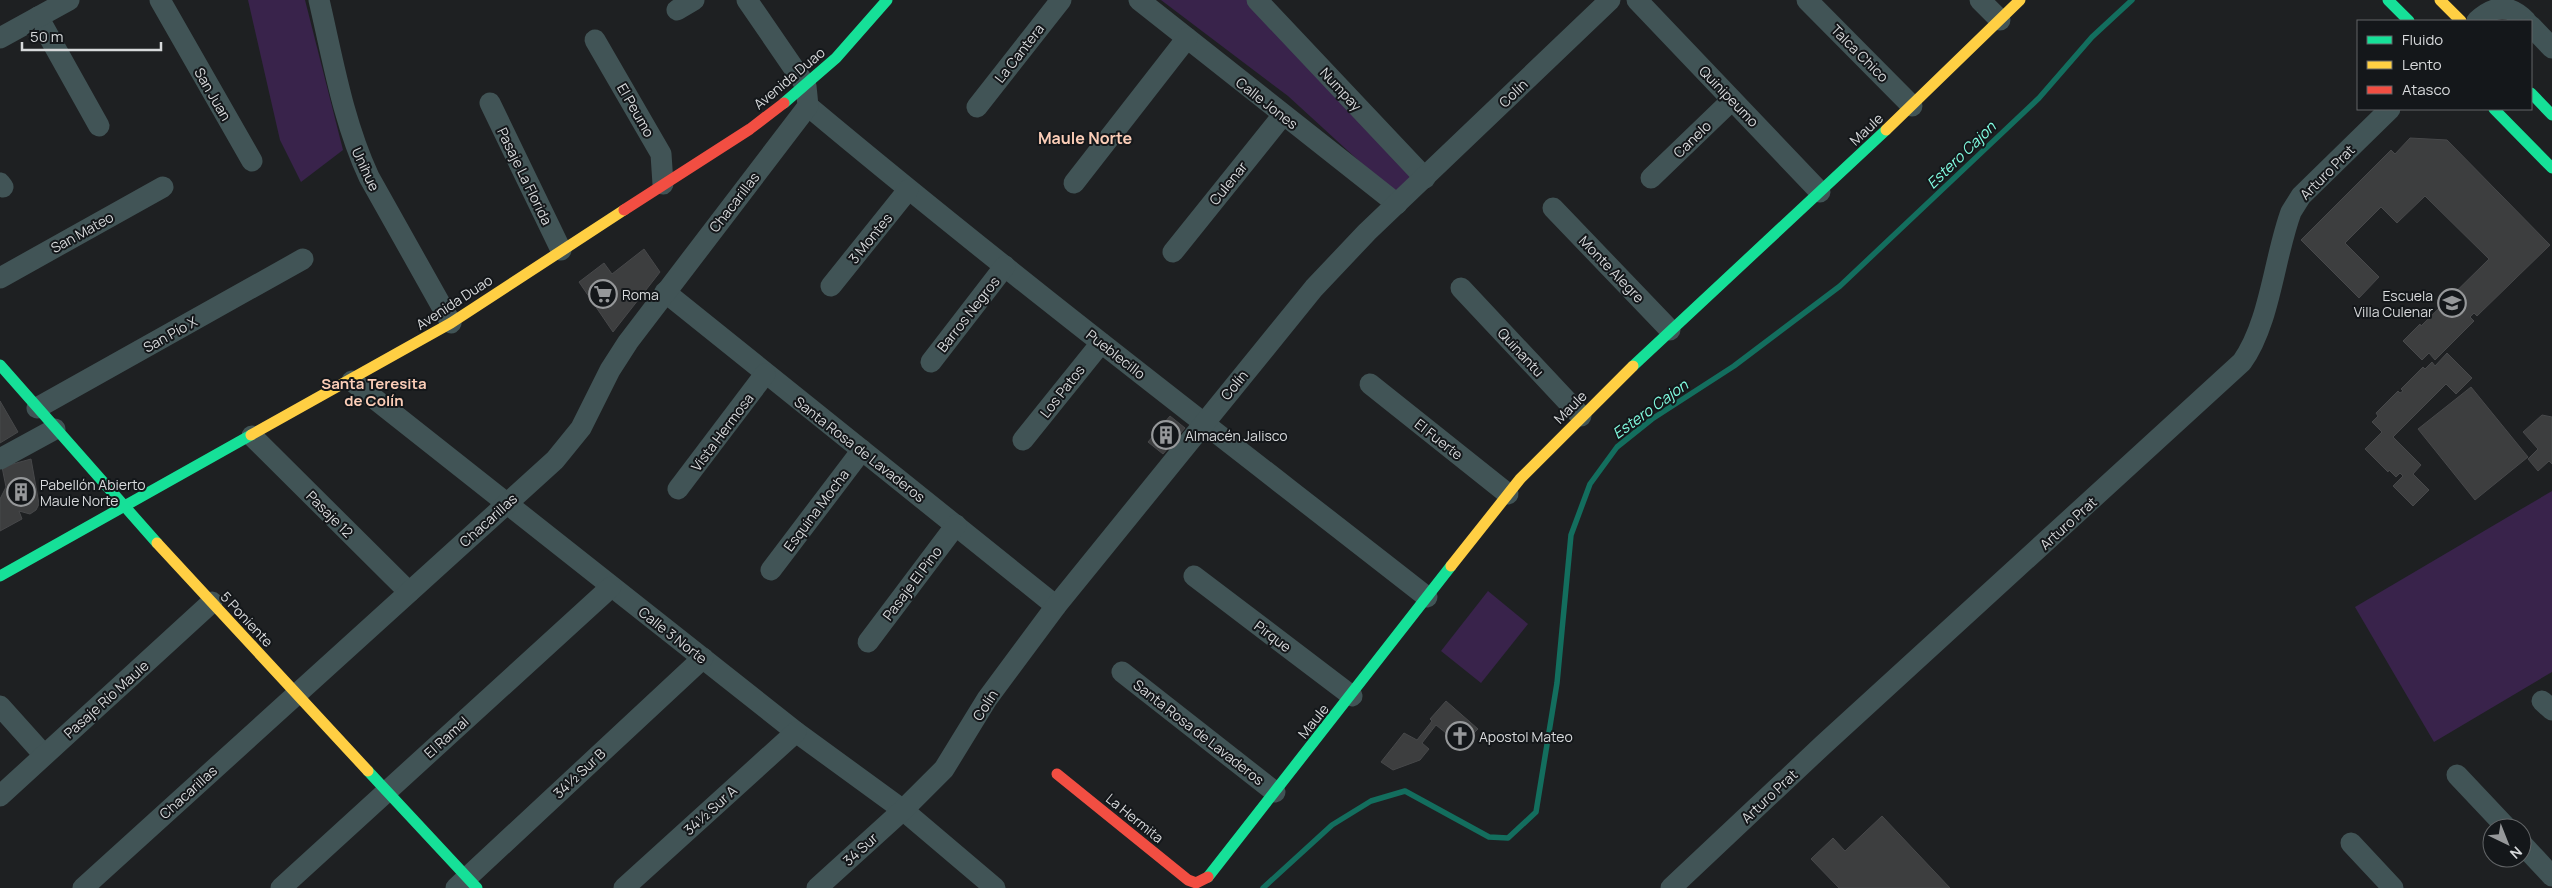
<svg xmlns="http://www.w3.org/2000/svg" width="2552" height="888" viewBox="0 0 2552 888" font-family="Manrope,sans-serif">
  <rect width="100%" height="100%" fill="#1e2022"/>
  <g fill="#39234b">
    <polygon points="248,0 305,0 343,150 301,182 280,140"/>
    <polygon points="1161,0 1248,0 1413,175 1394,193 1288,96"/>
    <polygon points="2552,491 2552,672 2434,742 2355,607"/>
    <polygon points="1488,591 1528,624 1481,683 1441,651"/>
  </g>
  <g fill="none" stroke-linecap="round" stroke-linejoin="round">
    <polyline stroke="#136e5e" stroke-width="5.5" points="1263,888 1332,825 1371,801 1405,791 1489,837 1508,838 1536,812 1557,683 1571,535 1590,484 1617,447 1652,419 1734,366 1840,286 2039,98 2092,37 2132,0"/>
  </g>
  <g fill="#3d3e3f" stroke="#47484a">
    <polygon points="2410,138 2447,140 2550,245 2477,316 2474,313 2470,317 2474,321 2435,360 2429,353 2422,360 2403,341 2420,324 2421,326 2489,259 2425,196 2397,223 2381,207 2345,243 2379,277 2359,298 2301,240 2391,150 2395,154"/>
    <polygon points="644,249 660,272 613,332 579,282 604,263 612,274"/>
    <polygon points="2447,353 2472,378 2456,394 2446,384 2393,437 2421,465 2413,474 2429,490 2413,506 2393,486 2403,476 2400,473 2396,477 2389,470 2388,472 2365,449 2382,432 2372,422 2378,416 2376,413 2398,391 2400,393 2403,391 2401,389 2423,367 2425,369 2432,362 2435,366"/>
    <polygon points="2471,387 2528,457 2475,500 2418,429"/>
    <polygon points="0,401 18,432 0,443"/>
    <polygon points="2542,415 2552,417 2552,464 2549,461 2538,471 2528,459 2538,449 2523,432"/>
    <polygon points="1170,416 1185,428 1163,454 1148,442"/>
    <polygon points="31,459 39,504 36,510 30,514 19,511 22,519 0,531 0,499 6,487 2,467"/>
    <polygon points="1446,701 1478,729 1461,745 1436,725 1422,743 1429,749 1420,760 1393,770 1381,762 1404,733 1417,740 1432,721 1430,719"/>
    <polygon points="1882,816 1950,888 1839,888 1811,859 1833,838 1845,851"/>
  </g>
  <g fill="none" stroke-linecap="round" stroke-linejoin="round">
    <g stroke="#415456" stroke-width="21">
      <polyline points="160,0 252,161"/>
      <path d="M319 0C333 60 343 121 369 177L451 323"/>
      <polyline points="1139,0 1397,204"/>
      <polyline points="1257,0 1425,178"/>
      <polyline points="1637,0 1820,192"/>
      <polyline points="1807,0 1912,106"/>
      <polyline points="1980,0 2000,20"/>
      <polyline points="677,10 694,0"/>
      <polyline points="38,17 99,126"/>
      <path d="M2477 21C2494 5 2510 4 2526 21"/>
      <polyline points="2531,26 2552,48"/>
      <polyline points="0,38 69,0"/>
      <polyline points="595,40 661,154 663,184"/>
      <polyline points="490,103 561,250"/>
      <path d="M808 106C1010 275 1220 435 1427 597"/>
      <polyline points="977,107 1061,0"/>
      <polyline points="1651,178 1732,100"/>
      <polyline points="0,183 3,187"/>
      <polyline points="1074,183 1187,38"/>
      <polyline points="1553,208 1670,330"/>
      <polyline points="1173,252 1283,115"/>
      <polyline points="0,278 163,187"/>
      <polyline points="831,286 908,190"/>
      <polyline points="1461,288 1581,416"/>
      <polyline points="665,292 1056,606"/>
      <polyline points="931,362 1005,266"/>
      <polyline points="352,381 796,732 903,810 995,888"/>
      <polyline points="1370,384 1508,494"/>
      <polyline points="37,408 303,259"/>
      <polyline points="252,436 409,592"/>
      <polyline points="1023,440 1101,343"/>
      <polyline points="0,459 55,429"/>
      <polyline points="678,489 765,374"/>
      <polyline points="771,570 862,450"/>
      <polyline points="1194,576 1352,696"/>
      <polyline points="868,642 956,525"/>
      <polyline points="1122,672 1275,792"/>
      <polyline points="2542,701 2552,710"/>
      <polyline points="0,706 44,755"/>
      <polyline points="2457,775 2507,828"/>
      <polyline points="0,796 212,602"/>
      <polyline points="2351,843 2393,888"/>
      <polyline points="2522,844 2552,876"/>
      <polyline points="83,888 555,460 581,428 610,370 628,342 808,106 806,86 747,0"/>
      <polyline points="281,888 611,587"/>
      <polyline points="456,888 703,658"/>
      <polyline points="624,888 796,732"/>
      <polyline points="817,888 903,810 944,769 987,699 1056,606 1314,288 1367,232 1610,0"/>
      <path d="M1671 888 1823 745 2242 362C2270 323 2274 258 2291 212L2301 196 2390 109"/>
    </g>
    <g stroke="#16e098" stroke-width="11">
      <polyline points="2388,0 2409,21"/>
      <polyline points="2531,93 2552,115"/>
      <polyline points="784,103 836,58 887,0"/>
      <polyline points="2494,109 2552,168"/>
      <polyline points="0,365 157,543"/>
      <polyline points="1633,366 1886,130"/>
      <polyline points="0,576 251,435"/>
      <polyline points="368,771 477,888"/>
      <polyline points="1208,877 1451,566"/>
    </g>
    <g stroke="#ffcf43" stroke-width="11">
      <polyline points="2440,0 2461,21"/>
      <polyline points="1886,130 2020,0"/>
      <polyline points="251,435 451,323 624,210"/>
      <polyline points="157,543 368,771"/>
      <polyline points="1451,566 1520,479 1633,366"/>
    </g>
    <g stroke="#f24e42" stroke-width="11">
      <polyline points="624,210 750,129 784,103"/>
      <polyline points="1057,774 1188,880 1196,883 1208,877"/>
    </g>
  </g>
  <defs>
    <symbol id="supermarket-ring" viewBox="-11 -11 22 22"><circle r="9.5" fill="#14171a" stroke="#96989a" stroke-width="1.5"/><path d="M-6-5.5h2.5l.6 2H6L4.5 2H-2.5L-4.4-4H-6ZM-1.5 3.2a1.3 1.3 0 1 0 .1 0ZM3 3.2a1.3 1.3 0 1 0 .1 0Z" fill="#96989a"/></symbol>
    <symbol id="school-ring" viewBox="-11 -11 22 22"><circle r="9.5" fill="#14171a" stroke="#96989a" stroke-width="1.5"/><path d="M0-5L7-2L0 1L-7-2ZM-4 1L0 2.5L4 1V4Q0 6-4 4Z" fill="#96989a"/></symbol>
    <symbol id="building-ring" viewBox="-11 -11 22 22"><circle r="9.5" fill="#14171a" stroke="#96989a" stroke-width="1.5"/><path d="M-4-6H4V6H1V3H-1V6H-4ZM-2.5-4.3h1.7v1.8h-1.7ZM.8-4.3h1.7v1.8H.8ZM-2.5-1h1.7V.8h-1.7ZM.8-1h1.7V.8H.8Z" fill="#96989a"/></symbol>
    <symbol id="church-ring" viewBox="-11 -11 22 22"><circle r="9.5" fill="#14171a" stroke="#96989a" stroke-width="1.5"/><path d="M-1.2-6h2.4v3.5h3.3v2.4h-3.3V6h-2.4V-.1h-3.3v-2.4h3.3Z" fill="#96989a"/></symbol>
  </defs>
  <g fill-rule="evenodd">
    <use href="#supermarket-ring" x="587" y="278" width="32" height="32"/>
    <use href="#school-ring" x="2436" y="287" width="32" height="32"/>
    <use href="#building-ring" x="1150" y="419" width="32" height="32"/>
    <use href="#building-ring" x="5" y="476" width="32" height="32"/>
    <use href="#church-ring" x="1444" y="720" width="32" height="32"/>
  </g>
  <g text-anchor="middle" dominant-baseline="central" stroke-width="4" stroke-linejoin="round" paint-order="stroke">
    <g font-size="14" fill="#d7d9db" stroke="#14171a">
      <text transform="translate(1019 53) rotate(-52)">La Cantera</text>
      <text transform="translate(1860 53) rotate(45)">Talca Chico</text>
      <text transform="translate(789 78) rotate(-40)">Avenida Duao</text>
      <text transform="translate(1341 89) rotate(47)">Numpay</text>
      <text transform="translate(1513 93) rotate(-44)">Colín</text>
      <text transform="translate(213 94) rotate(60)">San Juan</text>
      <text transform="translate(1729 96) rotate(46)">Quinipeumo</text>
      <text transform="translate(1267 103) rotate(38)">Calle Jones</text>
      <text transform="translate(636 110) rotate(60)">El Peumo</text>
      <text transform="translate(1866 129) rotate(-43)">Maule</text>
      <text transform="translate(1692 139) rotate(-44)">Canelo</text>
      <text transform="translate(366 169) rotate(65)">Unihue</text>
      <text transform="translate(2327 172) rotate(-45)">Arturo Prat</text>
      <text transform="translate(525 176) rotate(64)">Pasaje La Florida</text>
      <text transform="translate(1228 183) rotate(-51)">Culenar</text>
      <text transform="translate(734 202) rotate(-52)">Chacarillas</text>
      <text transform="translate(82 232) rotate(-29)">San Mateo</text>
      <text transform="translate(870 238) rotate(-51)">3 Montes</text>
      <text transform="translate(1612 269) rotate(46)">Monte Alegre</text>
      <text transform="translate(454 302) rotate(-33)">Avenida Duao</text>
      <text transform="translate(968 314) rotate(-52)">Barros Negros</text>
      <text transform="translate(170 334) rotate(-29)">San Pío X</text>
      <text transform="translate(1521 352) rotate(47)">Quinantu</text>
      <text transform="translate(1116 354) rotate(38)">Pueblecillo</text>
      <text transform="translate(1234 385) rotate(-51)">Colín</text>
      <text transform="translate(1062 391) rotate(-52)">Los Patos</text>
      <text transform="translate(1570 407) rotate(-45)">Maule</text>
      <text transform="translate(722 432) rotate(-53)">Vista Hermosa</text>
      <text transform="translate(1439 439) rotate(38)">El Fuerte</text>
      <text transform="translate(860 449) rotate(38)">Santa Rosa de Lavaderos</text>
      <text transform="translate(816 510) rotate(-53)">Esquina Mocha</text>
      <text transform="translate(330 514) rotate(45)">Pasaje 12</text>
      <text transform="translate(488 520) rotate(-42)">Chacarillas</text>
      <text transform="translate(2068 523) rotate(-42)">Arturo Prat</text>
      <text transform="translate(912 583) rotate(-53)">Pasaje El Pino</text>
      <text transform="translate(247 619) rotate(47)">5 Poniente</text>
      <text transform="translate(673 635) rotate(38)">Calle 3 Norte</text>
      <text transform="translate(1273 636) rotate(37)">Pirque</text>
      <text transform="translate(106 699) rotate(-42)">Pasaje Río Maule</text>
      <text transform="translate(985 705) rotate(-57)">Colín</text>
      <text transform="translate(1313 721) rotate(-51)">Maule</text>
      <text transform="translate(1199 732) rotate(38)">Santa Rosa de Lavaderos</text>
      <text transform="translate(446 737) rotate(-42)">El Ramal</text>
      <text transform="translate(579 773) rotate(-43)">34½ Sur B</text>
      <text transform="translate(188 792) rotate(-42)">Chacarillas</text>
      <text transform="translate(1769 796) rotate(-43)">Arturo Prat</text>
      <text transform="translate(710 810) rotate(-42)">34½ Sur A</text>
      <text transform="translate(1135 818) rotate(39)">La Hermita</text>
      <text transform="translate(860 849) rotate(-42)">34 Sur</text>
    </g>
    <g font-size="14" fill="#d7d9db" stroke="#14171a" text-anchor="start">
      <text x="622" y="294">Roma</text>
      <text x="2433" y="295" text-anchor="end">Escuela<tspan x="2433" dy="16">Villa Culenar</tspan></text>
      <text x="1185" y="435">Almacén Jalisco</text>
      <text x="40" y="484">Pabellón Abierto<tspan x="40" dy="16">Maule Norte</tspan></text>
      <text x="1479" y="736">Apostol Mateo</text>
    </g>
    <g font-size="15" font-style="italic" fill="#82fee2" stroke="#14171a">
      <text transform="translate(1961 155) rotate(-44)">Estero Cajon</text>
      <text transform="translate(1650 409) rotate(-36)">Estero Cajon</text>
    </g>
    <g font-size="15" font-weight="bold" fill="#fbcdb7" stroke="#14171a">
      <text x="374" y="383">Santa Teresita<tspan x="374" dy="17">de Colín</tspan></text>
    </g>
    <g font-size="16" font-weight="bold" fill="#fbcdb7" stroke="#14171a">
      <text x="1085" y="138">Maule Norte</text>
    </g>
  </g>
  <rect x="2357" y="20" width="175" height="90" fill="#14171a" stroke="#626567"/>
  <rect x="2367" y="36" width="25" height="8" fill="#16e098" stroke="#626567"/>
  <text x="2402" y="45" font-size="15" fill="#d7d9db">Fluido</text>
  <rect x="2367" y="61" width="25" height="8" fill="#ffcf43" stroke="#626567"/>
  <text x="2402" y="70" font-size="15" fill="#d7d9db">Lento</text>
  <rect x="2367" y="86" width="25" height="8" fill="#f24e42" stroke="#626567"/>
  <text x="2402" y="95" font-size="15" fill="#d7d9db">Atasco</text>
  <g transform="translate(2507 843) rotate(137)"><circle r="24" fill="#14171a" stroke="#626567"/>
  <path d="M0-4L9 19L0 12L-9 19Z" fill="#96989a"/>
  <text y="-8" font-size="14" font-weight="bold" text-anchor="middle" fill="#d7d9db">N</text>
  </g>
  <path d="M22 42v8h139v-8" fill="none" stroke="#d7d9db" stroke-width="2.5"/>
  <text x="30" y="42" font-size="15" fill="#d7d9db" stroke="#14171a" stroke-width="4" paint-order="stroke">50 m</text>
</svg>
